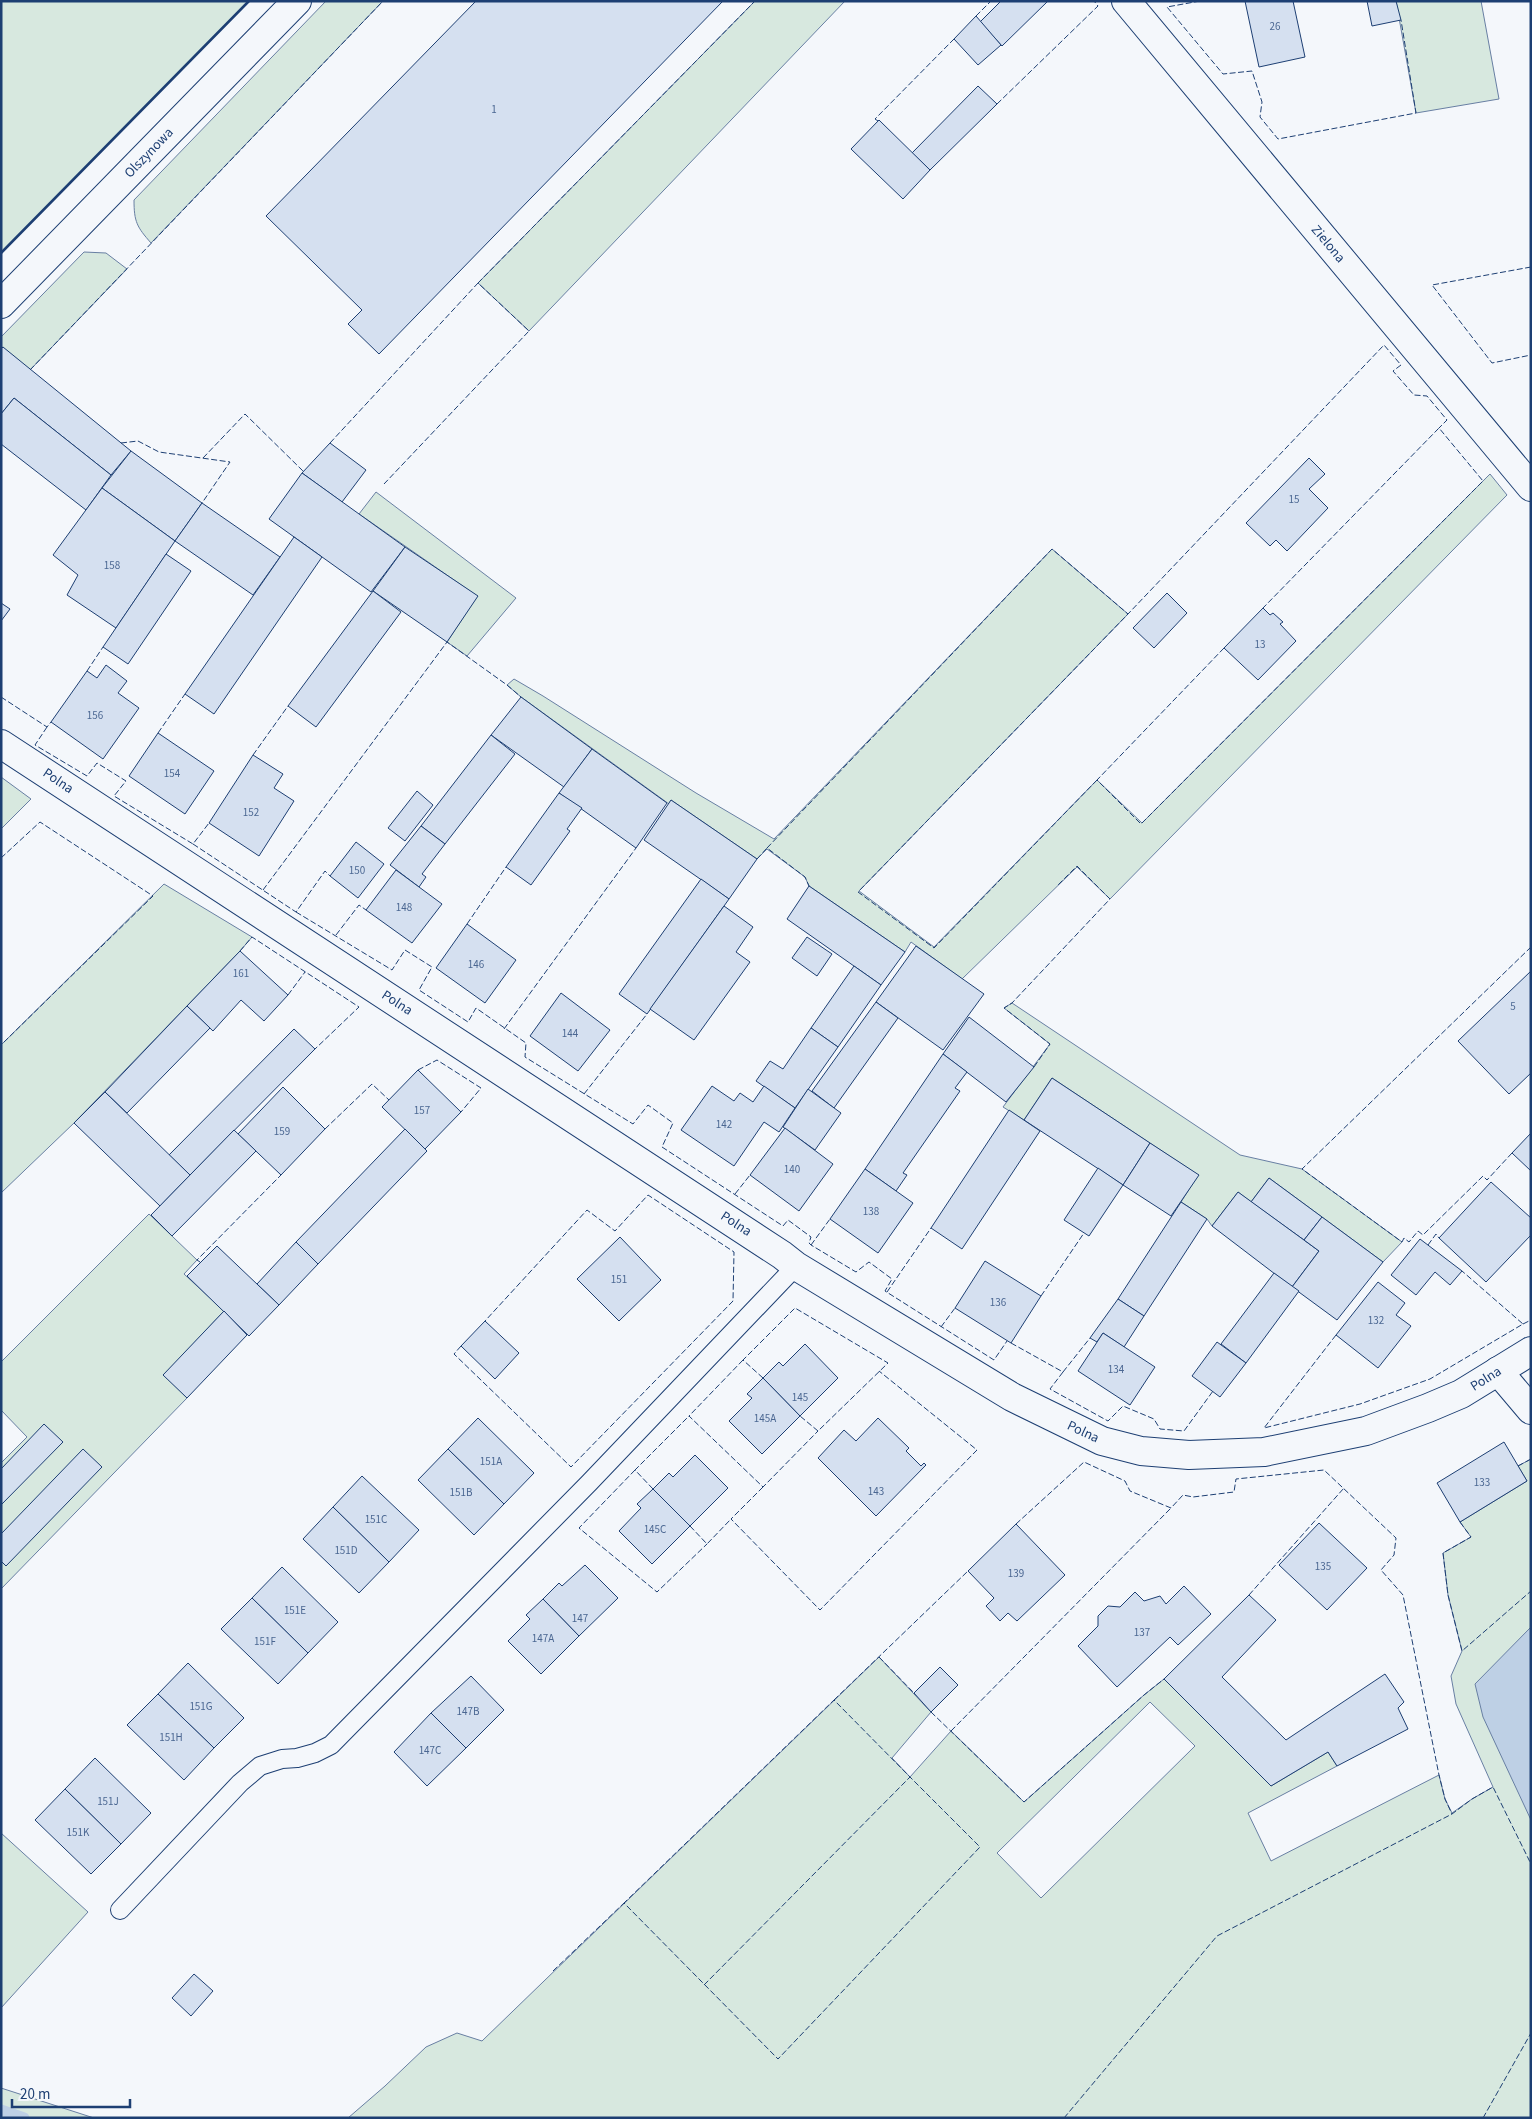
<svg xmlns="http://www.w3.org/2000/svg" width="1532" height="2119" viewBox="0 0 1532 2119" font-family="'Source Sans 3',sans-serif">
  <rect width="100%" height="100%" fill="#f4f7fb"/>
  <g fill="#d7e8df" stroke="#687fa3" fill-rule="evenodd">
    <polygon points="1,1 249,1 1,253"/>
    <path d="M326 1H383L151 243C137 227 134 222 134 200Z"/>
    <polygon points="755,1 845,1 529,331 478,283"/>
    <polygon points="1396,1 1481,1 1499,99 1416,113"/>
    <polygon points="84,252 106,253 127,269 30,370 1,346 1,337"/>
    <polygon points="1490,474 1507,495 1110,899 1077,867 962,979 911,942 905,952 809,886 805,877 767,849 757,859 671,800 669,804 521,697 507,685 514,679 543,696 696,793 774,839 1052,549 1128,614 859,891 934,947 1097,780 1142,823"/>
    <polygon points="376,492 516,598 467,656 447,642 477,596 359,514"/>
    <polygon points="1,777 31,799 1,829"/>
    <polygon points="164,884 252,937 240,951 74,1123 1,1193 1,1045"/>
    <polygon points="1012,1003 1240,1155 1302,1169 1402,1242 1383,1262 1269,1178 1251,1202 1238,1192 1212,1226 1207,1219 1181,1202 1198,1175 1052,1078 1024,1120 1003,1107 1050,1044 1004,1008"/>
    <polygon points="149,1214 197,1260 184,1274 224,1311 164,1375 187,1398 1,1589 1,1463 27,1437 1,1410 1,1362"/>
    <path d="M1531 1459V2118H348L385 2086 426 2047 457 2033 482 2041 879 1657 931 1712 892 1758 910 1777 951 1731 1024 1802 1144 1695 1164 1679 1271 1786 1328 1752 1337 1766 1248 1813 1271 1861 1439 1775 1445 1799 1452 1813 1472 1799 1493 1787 1456 1704 1451 1676 1462 1651 1448 1595 1443 1553 1471 1537 1460 1522 1527 1481 1518 1466ZM1150 1702 1195 1746 1041 1898 997 1853Z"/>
    <polygon points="1,1833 88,1912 1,2008"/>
    <polygon points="1,2088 94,2118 1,2118"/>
  </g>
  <polygon fill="#bed0e5" stroke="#687fa3" points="1531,1627 1531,1820 1483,1717 1475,1684"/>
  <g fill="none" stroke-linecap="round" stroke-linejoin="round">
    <polyline stroke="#bed0e5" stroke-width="11" points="1,2110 24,2118"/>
  </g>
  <g fill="#d5e0f0" stroke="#1d3f73">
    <polygon points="476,1 723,1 379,354 348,324 362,310 266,216"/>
    <polygon points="1001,1 1048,1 1002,46 980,22"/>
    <polygon points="1245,1 1293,1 1305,57 1259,67"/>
    <polygon points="1367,1 1396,1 1401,20 1372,26"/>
    <polygon points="976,16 1001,45 978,65 954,39"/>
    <polygon points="978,86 997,104 930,170 912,153"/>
    <polygon points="879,120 930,170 903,199 851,149"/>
    <polygon points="3,347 131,451 111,475 14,398 1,414 1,349"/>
    <polygon points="14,398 111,475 86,510 1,444 1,414"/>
    <polygon points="330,443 366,470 342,502 302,473"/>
    <polygon points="131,451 202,503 175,541 102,488"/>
    <polygon points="1309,458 1325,474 1309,489 1328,508 1287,551 1276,540 1270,546 1246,523"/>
    <polygon points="302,473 405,547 371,592 269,519"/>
    <polygon points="102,488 175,541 116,628 67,595 78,575 53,555"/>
    <polygon points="202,503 280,557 253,595 175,541"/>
    <polygon points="294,537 322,557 214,714 185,694"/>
    <polygon points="405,547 478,596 447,642 373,591"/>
    <polygon points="166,554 191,571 128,664 103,647"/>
    <polygon points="373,591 401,612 316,727 288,706"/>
    <polygon points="1167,593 1187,613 1154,648 1133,628"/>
    <polygon points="1,603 10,609 1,621"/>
    <polygon points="1263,608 1270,615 1273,613 1283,622 1280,624 1296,641 1258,680 1224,648"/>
    <polygon points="106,665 127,681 118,693 139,708 103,759 51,722 87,671 97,678"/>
    <polygon points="521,697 592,749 564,787 491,735"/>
    <polygon points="158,733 214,771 185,814 129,776"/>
    <polygon points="491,735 515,754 445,844 421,826"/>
    <polygon points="592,749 667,803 636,848 559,793"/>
    <polygon points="253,755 283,774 274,788 294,801 259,856 209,823"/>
    <polygon points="417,791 433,805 405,841 388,828"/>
    <polygon points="559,793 582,808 567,829 570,831 531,885 506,867"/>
    <polygon points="671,800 757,859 729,899 644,840"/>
    <polygon points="421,826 445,844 422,874 426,877 419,887 390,865"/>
    <polygon points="356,842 384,864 358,898 330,876"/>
    <polygon points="396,870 442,904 412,943 366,910"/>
    <polygon points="701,879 729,899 647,1014 619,994"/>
    <polygon points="809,886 905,952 881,985 787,919"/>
    <polygon points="724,906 753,927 736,952 750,962 694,1040 650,1009"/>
    <polygon points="467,924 516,960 485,1003 436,968"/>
    <polygon points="807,937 832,954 817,976 792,958"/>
    <polygon points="916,946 984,994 943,1050 876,1002"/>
    <polygon points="240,951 288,995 264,1021 241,1000 213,1031 187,1006"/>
    <polygon points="854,966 881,985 838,1047 811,1028"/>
    <polygon points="1531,971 1531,1073 1509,1094 1458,1041"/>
    <polygon points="561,993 610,1030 578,1071 530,1036"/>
    <polygon points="876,1002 898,1018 834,1108 812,1091"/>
    <polygon points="187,1006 210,1028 127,1113 105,1092"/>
    <polygon points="969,1017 1034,1067 1006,1102 943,1054"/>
    <polygon points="811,1028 838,1047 795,1108 756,1081 770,1061 783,1069"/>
    <polygon points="294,1029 315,1049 190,1175 169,1155"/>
    <polygon points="943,1054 967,1072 955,1088 960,1091 903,1173 907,1175 896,1191 865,1169"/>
    <polygon points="418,1070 461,1112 425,1149 382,1107"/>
    <polygon points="1052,1078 1150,1143 1123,1185 1024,1120"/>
    <polygon points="712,1086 734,1101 740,1093 753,1102 764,1086 795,1108 779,1132 764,1122 734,1166 681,1130"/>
    <polygon points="283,1087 325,1129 281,1175 238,1134"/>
    <polygon points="808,1089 841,1113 815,1150 783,1127"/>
    <polygon points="105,1092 190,1175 160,1206 74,1123"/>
    <polygon points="1009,1110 1040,1131 962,1249 931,1228"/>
    <polygon points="785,1128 833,1164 799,1211 750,1175"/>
    <polygon points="405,1129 427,1151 318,1264 296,1242"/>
    <polygon points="234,1130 256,1151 172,1236 151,1215"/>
    <polygon points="1531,1133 1531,1171 1512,1153"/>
    <polygon points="1150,1143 1199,1175 1171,1216 1123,1185"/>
    <polygon points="1098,1168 1123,1185 1089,1236 1064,1220"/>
    <polygon points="865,1169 913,1203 878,1253 830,1219"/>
    <polygon points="1269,1178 1322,1217 1304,1240 1251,1202"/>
    <polygon points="1491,1182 1531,1218 1531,1235 1486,1282 1439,1238"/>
    <polygon points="1238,1192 1319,1251 1292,1287 1212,1226"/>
    <polygon points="1181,1202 1207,1219 1144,1316 1118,1299"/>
    <polygon points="1322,1217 1383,1262 1337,1320 1292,1287 1319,1251 1304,1240"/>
    <polygon points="620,1237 661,1280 619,1321 577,1279"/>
    <polygon points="1420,1239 1462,1271 1450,1285 1435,1272 1416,1295 1391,1275"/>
    <polygon points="296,1242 318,1264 279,1305 257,1284"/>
    <polygon points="217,1246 279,1305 249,1336 187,1276"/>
    <polygon points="985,1261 1041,1296 1011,1343 955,1308"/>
    <polygon points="1274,1273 1299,1291 1246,1363 1221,1344"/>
    <polygon points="1378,1282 1405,1303 1396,1315 1411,1326 1378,1368 1336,1335"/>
    <polygon points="1118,1299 1144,1316 1124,1347 1103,1333 1097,1342 1090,1338"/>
    <polygon points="224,1311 247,1335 187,1398 163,1375"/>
    <polygon points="485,1321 519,1353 495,1379 461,1346"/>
    <polygon points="1103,1333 1155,1367 1130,1405 1078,1371"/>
    <polygon points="1217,1342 1246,1363 1220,1397 1192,1376"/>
    <polygon points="805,1344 838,1378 800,1416 763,1378 779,1362 783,1366"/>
    <polygon points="763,1378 800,1416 762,1454 729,1421 752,1398 747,1394"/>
    <polygon points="478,1418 534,1473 504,1504 448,1449"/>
    <polygon points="878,1418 909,1448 906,1451 921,1466 924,1463 926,1465 876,1516 818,1458 844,1430 856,1441"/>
    <polygon points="44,1424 63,1442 1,1505 1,1469"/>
    <polygon points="1504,1442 1527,1481 1460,1522 1437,1483"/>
    <polygon points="83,1449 102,1467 6,1566 1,1561 1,1534"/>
    <polygon points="448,1449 504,1504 474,1535 418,1480"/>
    <polygon points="695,1455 728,1488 690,1526 653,1489 669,1473 673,1477"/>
    <polygon points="362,1476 419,1530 389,1562 333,1507"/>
    <polygon points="653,1489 690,1526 652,1564 619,1531 641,1508 637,1504"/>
    <polygon points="333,1507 389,1562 359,1593 303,1539"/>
    <polygon points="1319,1523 1367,1568 1327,1610 1279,1565"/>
    <polygon points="1016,1524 1065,1575 1017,1621 1008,1613 1000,1621 986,1606 994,1598 968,1571"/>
    <polygon points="585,1565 618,1598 579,1636 543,1599 559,1583 562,1586"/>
    <polygon points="282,1567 338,1622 308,1653 252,1598"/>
    <polygon points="1184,1586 1211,1614 1178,1645 1170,1637 1117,1687 1078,1646 1098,1626 1098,1616 1108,1606 1120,1607 1135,1592 1144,1601 1160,1596 1166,1604"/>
    <polygon points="1249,1595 1276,1620 1222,1677 1286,1740 1385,1674 1404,1702 1398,1708 1408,1729 1337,1766 1328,1752 1271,1786 1164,1679"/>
    <polygon points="252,1598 308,1653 278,1684 221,1629"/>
    <polygon points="543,1599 579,1636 541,1674 508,1641 530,1619 526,1615"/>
    <polygon points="188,1663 244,1718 214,1748 158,1694"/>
    <polygon points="940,1667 958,1685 931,1712 914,1693"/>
    <polygon points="471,1676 504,1710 466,1748 431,1713"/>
    <polygon points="158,1694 214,1748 184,1780 127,1725"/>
    <polygon points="431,1713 466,1748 427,1786 394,1752"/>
    <polygon points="95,1758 151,1813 121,1844 65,1789"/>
    <polygon points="65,1789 121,1844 91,1874 35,1820"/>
    <polygon points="194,1974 213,1991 191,2016 172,1998"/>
  </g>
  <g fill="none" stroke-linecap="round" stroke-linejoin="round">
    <defs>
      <polyline id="lane" points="120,1910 240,1783 260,1766 282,1759 297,1758 315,1753 331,1745 589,1483 796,1266"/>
      <g id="street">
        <polyline points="1126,1 1531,487"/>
        <polyline points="1,744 782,1255 796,1266 1012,1397 1102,1441 1141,1451 1189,1455 1264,1452 1366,1431 1428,1408 1461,1394 1531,1351"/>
        <polyline points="1498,1371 1531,1410"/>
      </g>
      <polyline id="secondary" points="1,304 297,1"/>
    </defs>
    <use href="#lane" stroke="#1d3f73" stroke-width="20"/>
    <use href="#street" stroke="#1d3f73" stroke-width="30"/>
    <use href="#secondary" stroke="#1d3f73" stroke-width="30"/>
    <use href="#lane" stroke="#f4f7fb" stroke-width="18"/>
    <use href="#street" stroke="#f4f7fb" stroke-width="28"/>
    <use href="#secondary" stroke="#f4f7fb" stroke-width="28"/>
    <g stroke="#1d3f73" stroke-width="1" stroke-dasharray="6 2.5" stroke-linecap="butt">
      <polyline points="1200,1 1167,7 1223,74 1252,71 1262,102 1260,117 1278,139 1416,113 1401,20"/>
      <polyline points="976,16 991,1"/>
      <polyline points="997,104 1098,6 1094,1"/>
      <polyline points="878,121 875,119 954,39"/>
      <polyline points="1531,267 1432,285 1492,363 1531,355"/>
      <polyline points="478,283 755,1"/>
      <polyline points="30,370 383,1"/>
      <polyline points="121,443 138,441 159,452 230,462 202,503"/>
      <polyline points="330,443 478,283 529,331 384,484"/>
      <polyline points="203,458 245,414 304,472"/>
      <polyline points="1224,648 1097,780 1141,824 1483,481 1439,428 1263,608"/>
      <polyline points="87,671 103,647"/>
      <polyline points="1,697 47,727 51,722"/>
      <polyline points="47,727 35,745 87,776 97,763 126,781 114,796 193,844 209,823"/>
      <polyline points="158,733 185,694"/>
      <polyline points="253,755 288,706"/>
      <polyline points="1097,780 934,948 858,892 1128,614 1384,345 1401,365 1393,371 1414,395 1427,396 1447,420 1439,428"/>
      <polyline points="193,844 296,912 325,871 330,876"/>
      <polyline points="767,848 1052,549 1128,614"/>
      <polyline points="1,858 40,822 153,896 1,1045"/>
      <polyline points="757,859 767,848 805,877 809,886"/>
      <polyline points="263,890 447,642 507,685 521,697"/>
      <polyline points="296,912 392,970 405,950 432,967 419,990 468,1022 476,1008 526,1043 525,1057 633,1124 648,1105 673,1123 662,1147 783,1226 788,1220 811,1237 809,1243 811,1245 856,1272 869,1262 892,1279 885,1291 994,1360 1007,1341"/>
      <polyline points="467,924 506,867"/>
      <polyline points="336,935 359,905 366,910"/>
      <polyline points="240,951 252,937 359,1007 315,1049"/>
      <polyline points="288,995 305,972"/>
      <polyline points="504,1029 636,848"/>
      <polyline points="1034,1067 1050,1044 1004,1008 1012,1003 1110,899 1077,866 1058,885"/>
      <polyline points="418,1070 437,1060 481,1088 461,1112"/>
      <polyline points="584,1094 647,1014"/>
      <polyline points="325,1129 372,1084 389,1100"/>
      <polyline points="1512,1153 1487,1180 1483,1176 1423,1235 1418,1231 1409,1242 1404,1238 1402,1242 1302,1169 1531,947"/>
      <polyline points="735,1194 750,1175"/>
      <polyline points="811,1245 830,1219"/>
      <polyline points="1428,1245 1436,1234 1439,1238"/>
      <polyline points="200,1262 197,1260 281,1175"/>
      <polyline points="887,1292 931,1228"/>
      <polyline points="1041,1296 1084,1233"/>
      <polyline points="1523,1324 1531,1320"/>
      <polyline points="941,1327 955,1308"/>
      <polyline points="1336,1335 1264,1428 1360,1404 1430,1379 1523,1324 1462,1271"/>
      <polyline points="1011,1343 1063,1372 1050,1389 1108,1421 1123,1406 1154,1419 1160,1429 1184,1431 1213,1391"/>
      <polyline points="461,1346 454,1354 571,1467 733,1301 734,1252 648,1195 615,1231 587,1210 485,1321"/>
      <polyline points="743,1360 689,1416 763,1487 818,1431"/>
      <polyline points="1063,1372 1090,1338"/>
      <polyline points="763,1378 743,1360 795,1308 888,1363 818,1431 800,1416"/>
      <polyline points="1518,1466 1531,1459"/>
      <polyline points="635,1470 579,1528 657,1592 707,1544"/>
      <polyline points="763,1487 731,1519 820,1610 977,1450 879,1371"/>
      <polyline points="653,1489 635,1470 689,1416"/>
      <polyline points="1460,1522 1471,1537 1443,1553 1448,1595 1462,1651 1531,1591"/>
      <polyline points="1016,1524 1084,1462 1125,1481 1130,1491 1171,1508 1183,1495 1193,1497 1234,1492 1236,1479 1324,1470 1396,1538 1394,1555 1381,1570 1403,1595 1439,1775 1445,1799 1452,1814"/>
      <polyline points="690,1526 707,1544 731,1519"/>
      <polyline points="1249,1595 1344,1488"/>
      <polyline points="879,1657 914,1693"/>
      <polyline points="834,1700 968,1571"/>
      <polyline points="931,1712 1024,1802 1144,1695 1164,1679"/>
      <polyline points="951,1731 1171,1508"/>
      <polyline points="553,1971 624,1903"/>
      <polyline points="704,1985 910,1777 834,1700 624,1903 778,2059 980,1847 910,1777"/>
      <polyline points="1064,2118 1217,1936 1452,1814 1472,1799 1493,1787 1531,1864"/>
      <polyline points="1483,2118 1531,2033"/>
    </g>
    <polyline stroke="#1d3f73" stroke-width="2.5" points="1,253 249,1"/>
  </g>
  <g text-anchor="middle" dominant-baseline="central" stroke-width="4" stroke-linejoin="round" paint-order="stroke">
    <g font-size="11" fill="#4b6792">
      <text x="1275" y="26">26</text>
      <text x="494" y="109">1</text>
      <text x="1294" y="499">15</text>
      <text x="112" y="565">158</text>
      <text x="1260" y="644">13</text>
      <text x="95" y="715">156</text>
      <text x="172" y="773">154</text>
      <text x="251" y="812">152</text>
      <text x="357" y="870">150</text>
      <text x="404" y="907">148</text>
      <text x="476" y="964">146</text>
      <text x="241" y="973">161</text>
      <text x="1513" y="1006">5</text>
      <text x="570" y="1033">144</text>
      <text x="422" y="1110">157</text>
      <text x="724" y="1124">142</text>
      <text x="282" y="1131">159</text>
      <text x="792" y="1169">140</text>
      <text x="871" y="1211">138</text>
      <text x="619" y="1279">151</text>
      <text x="998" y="1302">136</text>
      <text x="1376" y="1320">132</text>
      <text x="1116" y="1369">134</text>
      <text x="800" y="1397">145</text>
      <text x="765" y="1418">145A</text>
      <text x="491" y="1461">151A</text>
      <text x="1482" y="1482">133</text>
      <text x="876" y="1491">143</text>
      <text x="461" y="1492">151B</text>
      <text x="376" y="1519">151C</text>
      <text x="655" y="1529">145C</text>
      <text x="346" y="1550">151D</text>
      <text x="1323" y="1566">135</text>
      <text x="1016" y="1573">139</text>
      <text x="295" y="1610">151E</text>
      <text x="580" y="1618">147</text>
      <text x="1142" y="1632">137</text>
      <text x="543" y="1638">147A</text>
      <text x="265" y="1641">151F</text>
      <text x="201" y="1706">151G</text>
      <text x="468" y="1711">147B</text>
      <text x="171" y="1737">151H</text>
      <text x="430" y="1750">147C</text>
      <text x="108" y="1801">151J</text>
      <text x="78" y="1832">151K</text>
    </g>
    <g font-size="14" fill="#1d3f73" stroke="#f4f7fb">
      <text transform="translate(149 153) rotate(-46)">Olszynowa</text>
      <text transform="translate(1328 244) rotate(50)">Zielona</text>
      <text transform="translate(58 781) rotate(34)">Polna</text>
      <text transform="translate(397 1003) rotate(33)">Polna</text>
      <text transform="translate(736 1224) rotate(33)">Polna</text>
      <text transform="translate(1486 1379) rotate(-32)">Polna</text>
      <text transform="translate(1083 1432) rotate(25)">Polna</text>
    </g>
  </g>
  <rect width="1532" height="2119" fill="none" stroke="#1d3f73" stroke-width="5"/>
  <path d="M12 2099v8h118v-8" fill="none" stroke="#1d3f73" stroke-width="2.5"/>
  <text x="20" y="2099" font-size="15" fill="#1d3f73" stroke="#f4f7fb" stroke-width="4" paint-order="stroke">20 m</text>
</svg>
